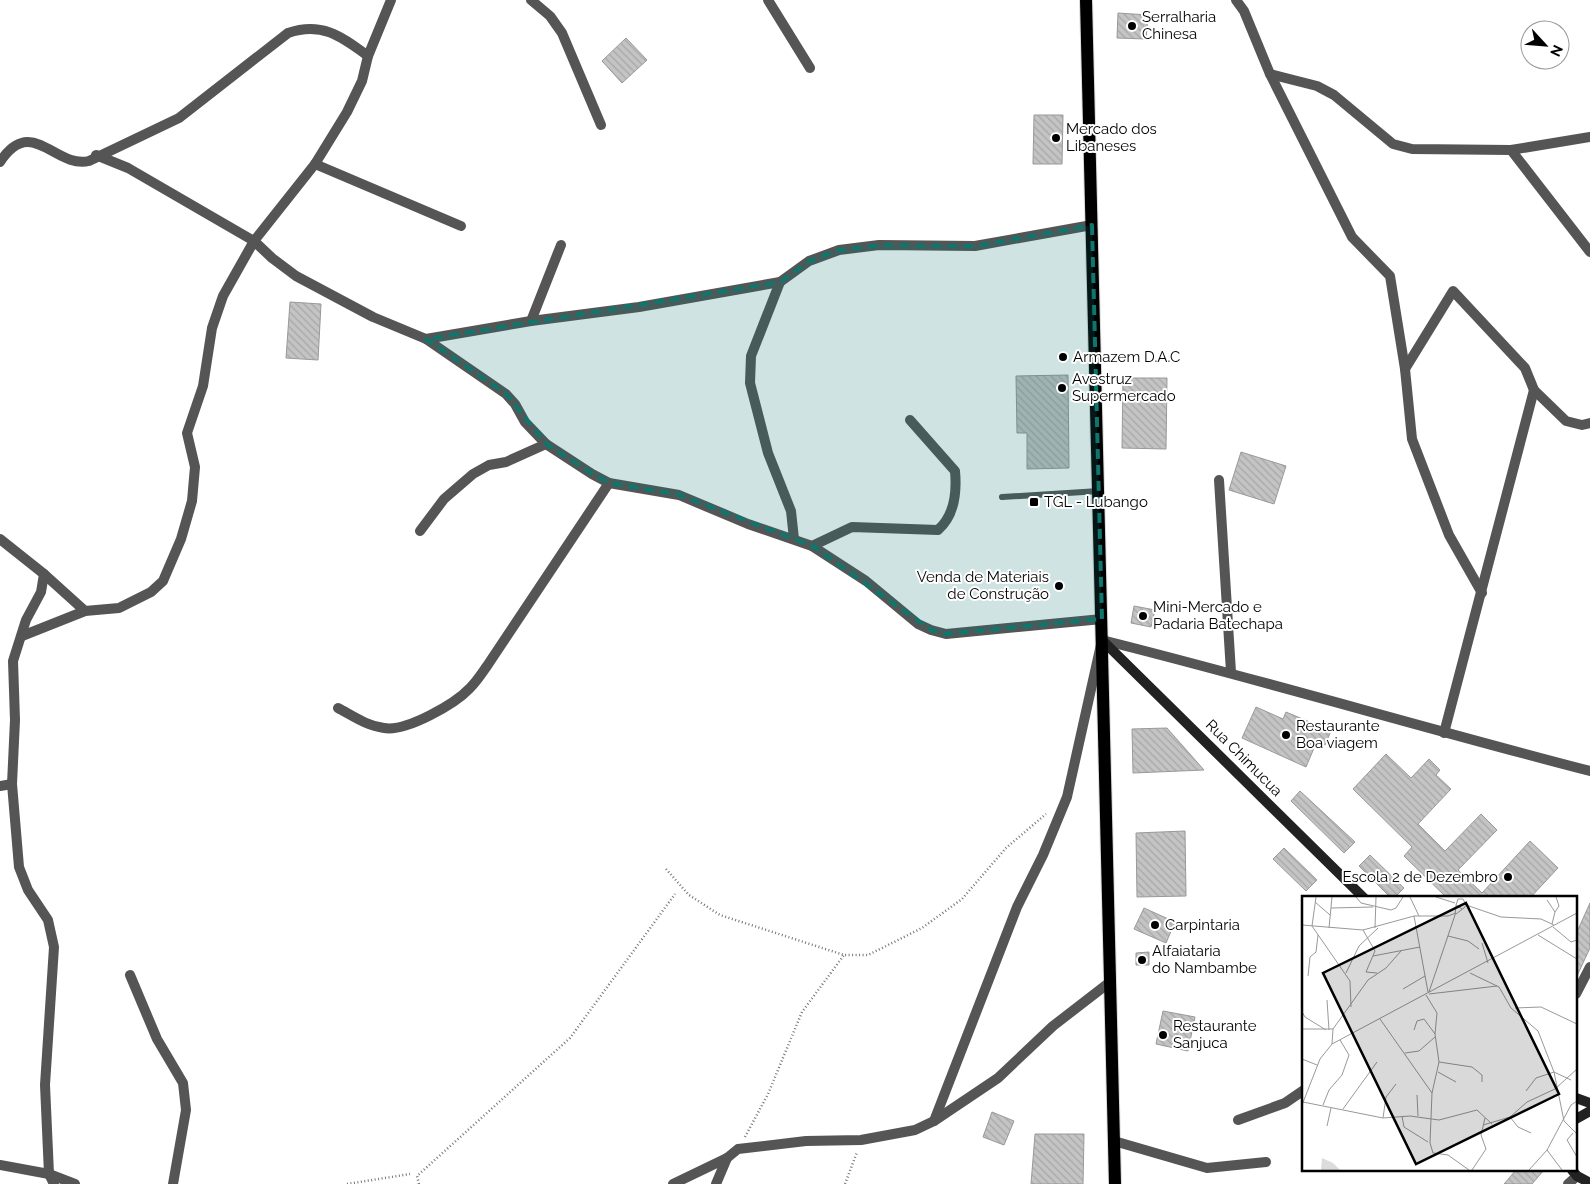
<svg xmlns="http://www.w3.org/2000/svg" width="1590" height="1184" viewBox="0 0 1590 1184" font-family="Raleway,sans-serif">
  <defs>
    <pattern id="building-back-hatch" width="6" height="6" patternUnits="userSpaceOnUse" patternTransform="scale(1.25)"><rect width="6" height="6" fill="#c4c4c4"/><path d="M-1 5l2 2M0 0l6 6M5-1l2 2" fill="none" stroke="#a7a7a7"/></pattern>
  </defs>
  <rect width="100%" height="100%" fill="#fff"/>
  <g fill="url(#building-back-hatch)" stroke="#999">
    <polygon points="1118,13 1148,15 1146,39 1117,38"/>
    <polygon points="626,38 647,60 622,83 602,61"/>
    <polygon points="1034,115 1063,115 1062,164 1033,164"/>
    <polygon points="290,302 321,304 318,360 286,358"/>
    <polygon points="1068,375 1069,468 1027,469 1027,433 1017,433 1016,376"/>
    <polygon points="1123,378 1167,378 1166,449 1122,448"/>
    <polygon points="1241,452 1286,466 1274,504 1229,490"/>
    <polygon points="1134,606 1155,610 1151,627 1131,623"/>
    <polygon points="1256,707 1283,719 1286,712 1331,731 1325,745 1317,741 1306,767 1242,738"/>
    <polygon points="1167,728 1204,770 1133,773 1132,729"/>
    <polygon points="1386,754 1411,778 1429,759 1440,770 1436,775 1451,789 1418,824 1445,851 1481,814 1497,830 1458,870 1482,893 1530,841 1558,868 1530,898 1447,898 1404,856 1412,847 1353,789"/>
    <polygon points="1300,791 1355,842 1344,853 1291,801"/>
    <polygon points="1185,831 1186,896 1137,897 1136,833"/>
    <polygon points="1284,848 1317,880 1306,891 1273,859"/>
    <polygon points="1370,855 1404,888 1394,898 1391,898 1359,866"/>
    <polygon points="1590,903 1590,948 1576,978 1576,934"/>
    <polygon points="1144,908 1175,922 1166,943 1134,929"/>
    <polygon points="1149,952 1149,965 1136,965 1136,953"/>
    <polygon points="1163,1011 1195,1017 1188,1051 1156,1044"/>
    <polygon points="992,1112 1014,1121 1004,1145 983,1137"/>
    <polygon points="1035,1134 1084,1134 1083,1184 1031,1184"/>
    <polygon points="1516,1170 1544,1170 1532,1184 1504,1184"/>
  </g>
  <g fill="none" stroke-linecap="round" stroke-linejoin="round">
    <defs>
      <polyline id="primary" points="1086,0 1115,1184"/>
    </defs>
    <use href="#primary" stroke="#dbdbdb" stroke-width="14"/>
    <g stroke="#777" stroke-width="2.5" stroke-dasharray="1 2.5" stroke-linecap="butt">
      <polyline points="666,869 689,895 720,915 844,955 868,955 922,928 962,899 1006,848 1046,814"/>
      <polyline points="745,1137 768,1094 802,1012 844,955"/>
      <polyline points="347,1184 410,1174"/>
      <polyline points="419,1184 417,1176 570,1038 675,894"/>
      <polyline points="845,1184 857,1152"/>
    </g>
    <polyline stroke="#555" stroke-width="6" points="1002,497 1099,491"/>
    <g stroke="#555" stroke-width="10">
      <polyline points="531,0 550,16 562,33 601,125"/>
      <polyline points="768,0 810,68"/>
      <polyline points="1236,0 1244,11 1270,74 1352,237 1390,276 1405,369 1412,439 1449,535 1482,593"/>
      <polyline points="1270,74 1317,86 1334,95 1393,144 1412,149 1511,150 1590,137"/>
      <polyline points="1511,150 1590,252"/>
      <polyline points="96,155 128,168 254,241 272,258 296,276 373,317 426,339 506,394 515,404 525,422 546,444 592,474 609,483 679,495 748,524 812,546 866,581 918,624 931,630 946,634 1102,619"/>
      <path d="M0 162C32 114 55 169 89 161L179 118 288 33C322 21 342 37 368 56"/>
      <polyline points="315,164 461,226"/>
      <polyline points="780,282 751,356 750,383 768,453 791,511 794,539"/>
      <polyline points="531,321 561,245"/>
      <polyline points="426,339 531,321 639,307 780,282 809,261 839,250 879,245 975,246 1092,225"/>
      <polyline points="1405,369 1453,291 1525,368 1534,390 1566,421 1582,425 1590,423"/>
      <polyline points="1219,480 1231,672"/>
      <polyline points="420,531 444,499 473,474 489,465 506,462 546,444"/>
      <polyline points="0,539 44,574 85,611"/>
      <path d="M812 546 852 527 938 530C954 516 957 493 955 471L910 420"/>
      <polyline points="44,574 41,592 26,620 13,661 15,720 12,784 19,867 28,890 48,920 54,947 45,1085 49,1174 54,1184"/>
      <polyline points="22,636 85,611 119,608 151,592 163,581 181,539 192,501 195,467 187,433 203,386 212,328 223,296 254,241 315,164 347,112 362,81 368,56 391,0"/>
      <path d="M338 708C353 716 367 726 384 728 406 732 455 704 470 688 477 681 482 673 487 666L609 483"/>
      <polyline points="1444,733 1534,390"/>
      <polyline points="0,786 12,784"/>
      <polyline points="130,975 157,1039 183,1083 186,1110 173,1184"/>
      <polyline points="1576,994 1590,967"/>
      <polyline points="1238,1120 1285,1103 1304,1090"/>
      <path d="M934 1121 1017 907 1043 855 1067 797 1102 640C1266 681 1427 729 1590 771"/>
      <polyline points="1114,1141 1207,1168 1266,1162"/>
      <polyline points="0,1165 49,1174 75,1184"/>
      <polyline points="673,1184 727,1158 738,1149 806,1141 861,1140 915,1130 934,1121 998,1078 1053,1026 1110,982"/>
      <polyline points="716,1184 727,1158"/>
      <polyline points="1568,1184 1577,1176"/>
    </g>
    <g stroke="#222" stroke-width="10">
      <polyline points="1102,640 1364,898"/>
      <polyline points="1576,1098 1590,1103"/>
      <polyline points="1576,1119 1590,1111"/>
      <polyline points="1572,1170 1577,1176 1590,1183"/>
    </g>
    <use href="#primary" stroke="#000" stroke-width="12"/>
  </g>
  <path fill="#0f766e" fill-opacity="0.2" stroke="#0f766e" stroke-width="4" stroke-dasharray="10 6" stroke-linejoin="round" d="M1092 225 1102 619 946 634 931 630 812 546 679 495 609 483 592 474 546 444 506 394 426 339 780 282 809 261 839 250 879 245 975 246Z"/>
  <g fill="#000" stroke="#fff" stroke-width="2">
    <circle cx="1132" cy="26" r="5"/>
    <circle cx="1056" cy="138" r="5"/>
    <circle cx="1063" cy="357" r="5"/>
    <circle cx="1062" cy="388" r="5"/>
    <rect x="1029" y="497" width="10" height="10" rx="2.5"/>
    <circle cx="1059" cy="586" r="5"/>
    <circle cx="1143" cy="616" r="5"/>
    <circle cx="1286" cy="735" r="5"/>
    <circle cx="1508" cy="877" r="5"/>
    <circle cx="1155" cy="925" r="5"/>
    <circle cx="1142" cy="960" r="5"/>
    <circle cx="1163" cy="1035" r="5"/>
  </g>
  <g text-anchor="middle" dominant-baseline="central" stroke-width="4" stroke-linejoin="round" paint-order="stroke">
    <g font-size="15" fill="#000" stroke="#fff" text-anchor="start">
      <text x="1142" y="17">Serralharia<tspan x="1142" dy="17">Chinesa</tspan></text>
      <text x="1066" y="129">Mercado dos<tspan x="1066" dy="17">Libaneses</tspan></text>
      <text x="1073" y="357">Armazem D.A.C</text>
      <text x="1072" y="379">Avestruz<tspan x="1072" dy="17">Supermercado</tspan></text>
      <text x="1044" y="502">TGL - Lubango</text>
      <text x="1049" y="577" text-anchor="end">Venda de Materiais<tspan x="1049" dy="17">de Construção</tspan></text>
      <text x="1153" y="607">Mini-Mercado e<tspan x="1153" dy="17">Padaria Batechapa</tspan></text>
      <text x="1296" y="726">Restaurante<tspan x="1296" dy="17">Boa viagem</tspan></text>
      <text x="1498" y="877" text-anchor="end">Escola 2 de Dezembro</text>
      <text x="1165" y="925">Carpintaria</text>
      <text x="1152" y="951">Alfaiataria<tspan x="1152" dy="17">do Nambambe</tspan></text>
      <text x="1173" y="1026">Restaurante<tspan x="1173" dy="17">Sanjuca</tspan></text>
    </g>
    <g font-size="15" fill="#000" stroke="#fff">
      <text transform="translate(1244 758) rotate(45)">Rua Chimucua</text>
    </g>
  </g>
  <g transform="translate(1302 896)">
    <rect width="275" height="275" fill="#fff"/>
    <path d="M20 262 31 267 38 274H19Z" fill="#dcdcdc"/>
    <path fill="none" stroke="#999" stroke-width="1" d="M14 1 10 30 48 85 49 111M54 1 59 7 89 14 94 12 101 1M108 1 117 20M134 1 153 7M245 4 253 16 250 28M13 6 28 19M164 9 199 21 239 23 252 29M29 12 71 11M253 16 257 10 254 1M154 18 162 12 164 9 161 3H156L154 9 160 13M112 20 126 96M0 29 61 34 112 20H146L154 17M251 31 269 46 275 44M27 32 30 1M73 32 74 1M61 34 73 55 64 76 75 77M236 39 275 63M146 40 166 45 177 53M180 47 186 67M71 60 118 51M44 77 57 50 76 32M168 77 197 91 209 112 236 135 252 176 262 225 275 238M6 80 8 61 14 56 16 39M101 93 123 80M127 96 153 19 154 9M127 98 195 90M124 99 135 117 133 138 137 166 130 197 128 247 131 257 146 259 167 274M25 104 27 134M213 112 239 111 275 128M0 116 3 121 24 134M78 123 130 197M0 133H31L66 84 84 72 99 55M112 134 115 125 122 123 133 138M30 148 31 133M103 157 117 155 133 141M0 163 15 169M137 166 170 171 180 179V186M136 176 154 186M224 195 234 182 252 176 269 184M115 199 116 220M1 206 81 222 108 220 137 224 175 214 190 228M0 209 18 163 30 148 275 17M21 209 27 194 40 179 47 159 38 144M41 213 75 166M100 220 102 231 126 246M208 221 216 231 229 237M81 222 84 201 94 188M181 229 208 221 225 206 253 193 275 173M25 230 29 212M271 237 265 244 275 261M245 254 260 274M170 274 184 253 179 239 183 222M227 274 245 254 269 209 275 205"/>
    <path fill="#000" fill-opacity="0.15" stroke="#000" stroke-width="2.5" d="M164 7 257 198 114 268 21 77Z"/>
    <rect width="275" height="275" fill="none" stroke="#000" stroke-width="2.5"/>
  </g>
  <g transform="translate(1545 45) rotate(116)"><circle r="24" fill="#ffffff" stroke="#999999"/>
  <path d="M0-4L9 19L0 12L-9 19Z" fill="#000000"/>
  <text y="-8" font-size="14" font-weight="bold" text-anchor="middle" fill="#000000">N</text>
  </g>
</svg>
